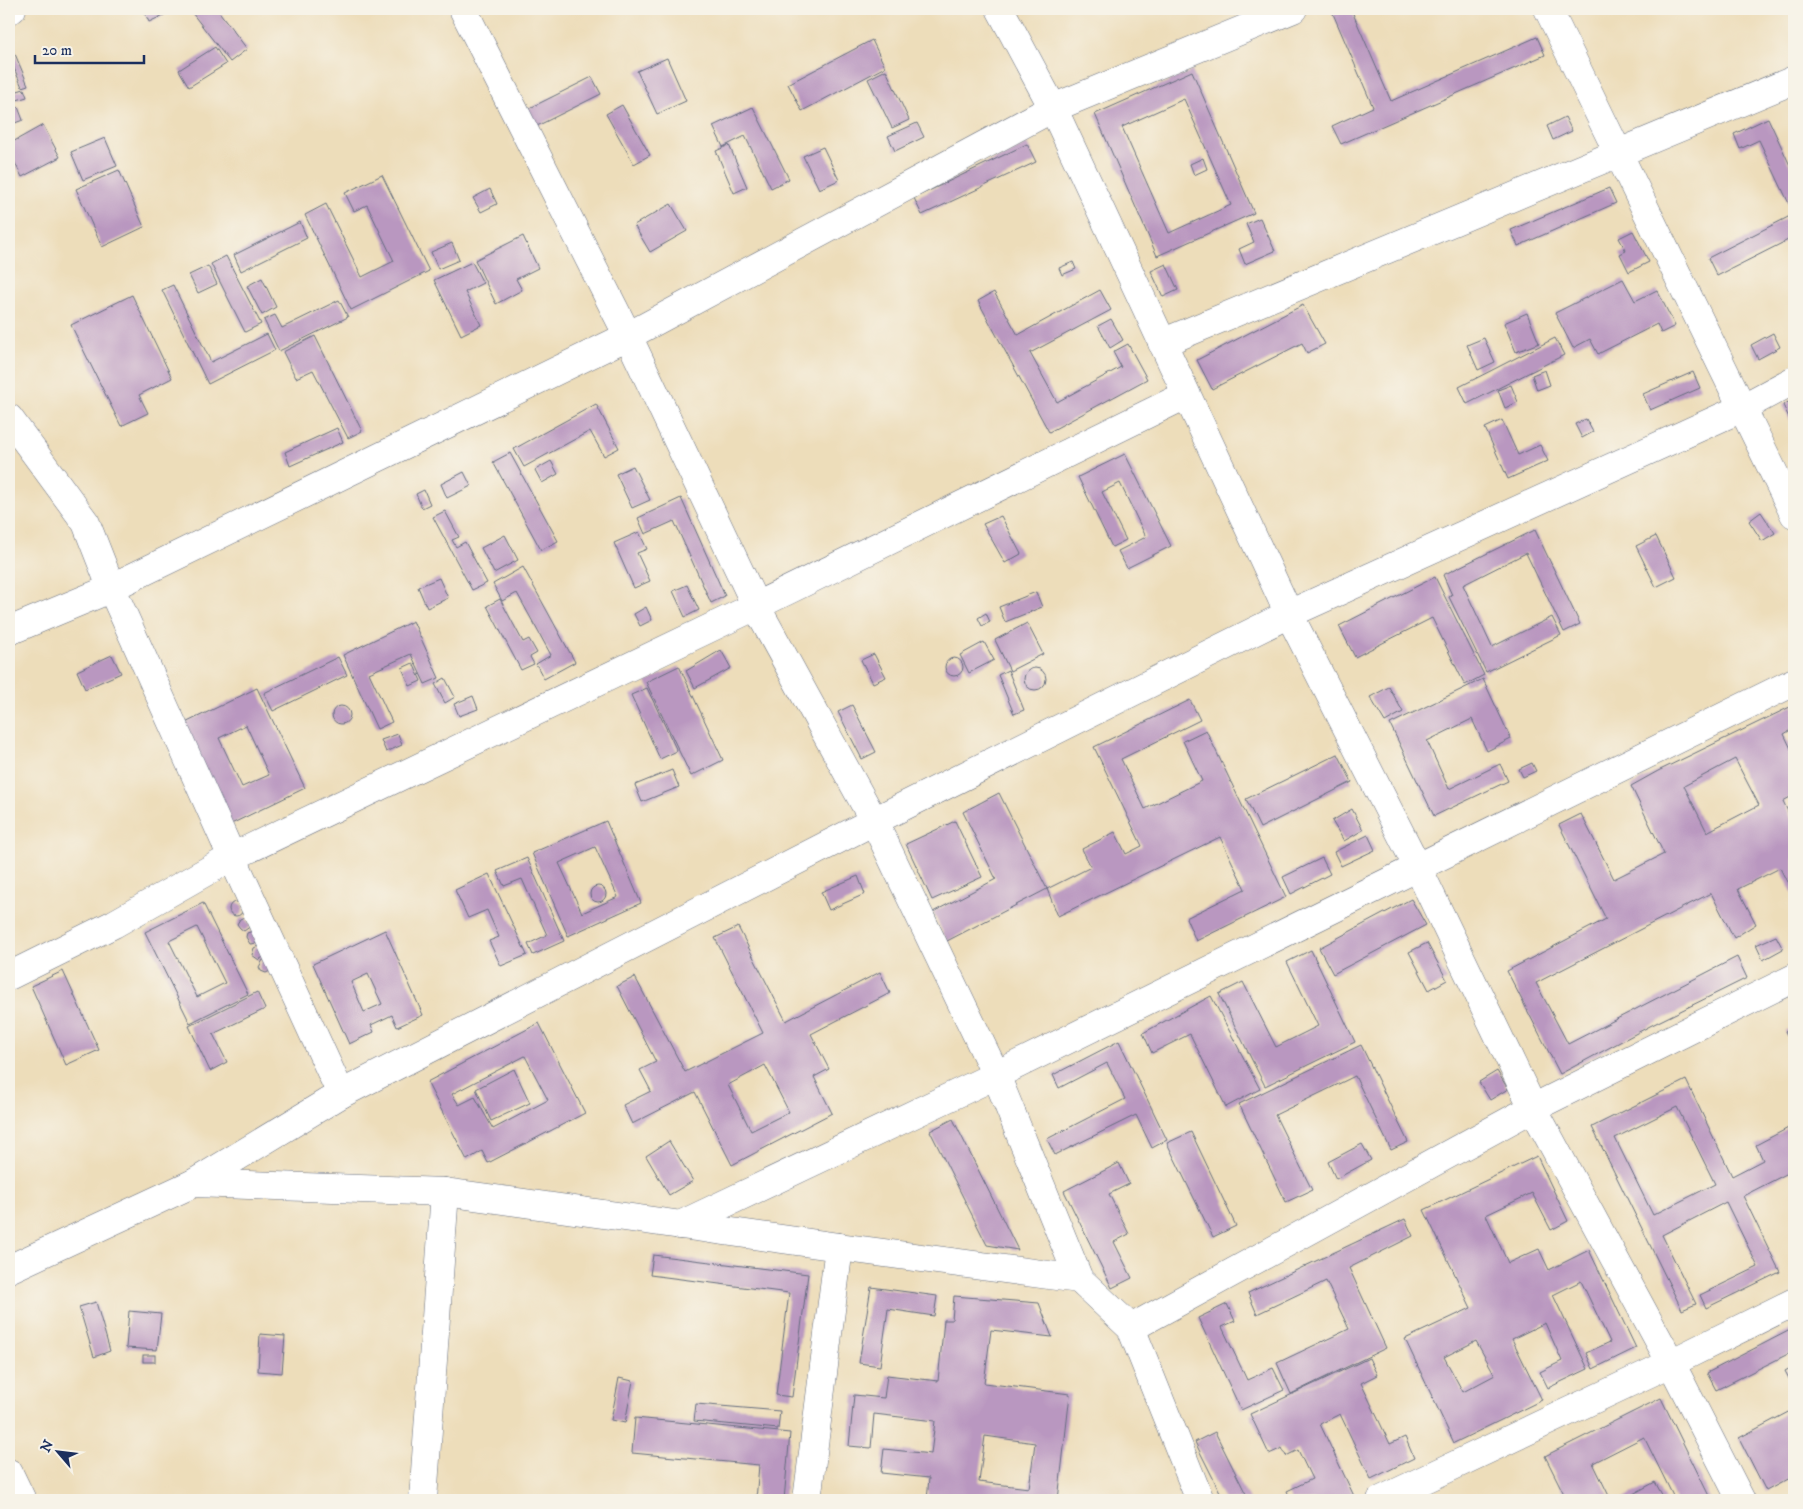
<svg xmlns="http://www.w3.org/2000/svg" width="1803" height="1509" viewBox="0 0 1803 1509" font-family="'IM FELL DW Pica',serif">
  <rect width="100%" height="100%" fill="#f7f3e8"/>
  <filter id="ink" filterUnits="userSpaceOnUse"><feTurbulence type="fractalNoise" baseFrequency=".02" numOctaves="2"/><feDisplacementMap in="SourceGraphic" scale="10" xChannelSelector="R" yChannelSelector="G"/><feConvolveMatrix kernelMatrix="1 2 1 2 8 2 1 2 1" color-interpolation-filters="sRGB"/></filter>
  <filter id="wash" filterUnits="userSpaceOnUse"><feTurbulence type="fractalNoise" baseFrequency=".0096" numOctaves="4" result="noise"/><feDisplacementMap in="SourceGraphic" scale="20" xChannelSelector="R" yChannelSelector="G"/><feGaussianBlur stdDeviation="1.12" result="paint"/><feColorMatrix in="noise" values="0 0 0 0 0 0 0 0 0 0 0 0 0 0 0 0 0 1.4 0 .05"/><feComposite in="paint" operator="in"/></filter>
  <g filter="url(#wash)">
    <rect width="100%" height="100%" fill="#edddba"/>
    <g id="blocks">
      <g fill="#b997c0" fill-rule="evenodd">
        <polygon points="143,9 166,9 168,13 149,22"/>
        <polygon points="189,9 217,9 247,49 230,62"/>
        <polygon points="1331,9 1351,9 1391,101 1537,37 1545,55 1341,144 1332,126 1373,107"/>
        <polygon points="872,40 885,67 802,111 788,84"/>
        <polygon points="215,47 226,64 189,87 179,70"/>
        <polygon points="15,54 28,85 22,87 9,56"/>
        <polygon points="667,58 686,101 657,114 637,71"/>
        <polygon points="886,70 909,120 892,128 868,79"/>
        <path d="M1192 71 1254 213 1157 256 1095 114ZM1184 99 1231 205 1169 233 1122 127Z"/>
        <polygon points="592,77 601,94 533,128 524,111"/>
        <polygon points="24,89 27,97 17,100 14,92"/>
        <polygon points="622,105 650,155 634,164 606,114"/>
        <polygon points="18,107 23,120 12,124 9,111"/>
        <polygon points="753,107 789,179 771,188 745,136 723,147 713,126"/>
        <polygon points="1565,117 1572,131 1553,140 1547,126"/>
        <polygon points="1768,118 1794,174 1794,209 1792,210 1759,140 1740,149 1734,134"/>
        <polygon points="917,123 924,137 895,151 888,136"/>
        <polygon points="43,125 60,157 22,177 9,151 9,144"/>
        <polygon points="105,138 117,166 83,180 71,152"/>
        <polygon points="1027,144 1036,162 922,215 914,198"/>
        <polygon points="729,145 747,187 734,193 716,151"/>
        <polygon points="823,147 839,180 819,189 803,156"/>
        <polygon points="1203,158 1207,169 1194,175 1190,164"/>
        <polygon points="119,170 144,227 102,247 76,189"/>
        <polygon points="382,175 429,271 351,310 305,215 326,204 362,277 394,261 367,205 354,211 345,193"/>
        <polygon points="1609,188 1616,203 1518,246 1511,230"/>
        <polygon points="490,189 497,204 481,212 473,198"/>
        <polygon points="671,204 687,231 650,252 634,225"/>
        <polygon points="1794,214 1794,237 1717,276 1708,258"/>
        <polygon points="1260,218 1275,251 1245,264 1239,249 1254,242 1246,224"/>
        <polygon points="300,222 307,238 241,271 234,255"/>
        <polygon points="1633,231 1649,262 1629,272 1620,254 1626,251 1619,238"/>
        <polygon points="523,236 538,268 516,279 522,290 496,304 475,260"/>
        <polygon points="452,243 459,260 438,269 431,252"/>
        <polygon points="226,256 261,324 245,332 211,264"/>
        <polygon points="472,262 483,283 465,292 481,325 461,335 434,280"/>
        <polygon points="1073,262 1076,269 1062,275 1059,268"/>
        <polygon points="1166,264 1178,290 1163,297 1151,271"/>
        <polygon points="208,266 217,284 198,293 189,275"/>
        <polygon points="262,278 276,307 262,315 247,286"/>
        <polygon points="1623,279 1635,301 1657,290 1675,326 1661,333 1657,324 1598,354 1590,339 1573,348 1555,313"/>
        <polygon points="173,285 211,362 267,334 275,350 208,384 162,290"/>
        <polygon points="1100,290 1111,310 1030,353 1057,402 1121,367 1113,352 1128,344 1147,379 1049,432 978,301 994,292 1018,335"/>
        <polygon points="132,295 172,378 139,395 148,413 121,426 71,325"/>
        <polygon points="339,300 348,317 279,351 264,320 275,315 282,328"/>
        <polygon points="1303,305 1325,344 1307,353 1302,343 1212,389 1197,360"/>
        <polygon points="1527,313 1539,343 1516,352 1504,323"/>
        <polygon points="1111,319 1123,340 1110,348 1098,326"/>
        <polygon points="1773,333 1780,347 1758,359 1751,345"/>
        <polygon points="315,336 362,431 348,438 313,370 296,378 283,352"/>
        <polygon points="1484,338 1495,362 1478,370 1467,345"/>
        <polygon points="1555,338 1564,355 1467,404 1459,387"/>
        <polygon points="1545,370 1550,385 1537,390 1532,375"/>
        <polygon points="1693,372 1700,388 1650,410 1643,394"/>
        <polygon points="1511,385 1518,402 1505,408 1498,390"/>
        <polygon points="1794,399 1794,428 1783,405"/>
        <polygon points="596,404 619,448 604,456 590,431 524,467 514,449"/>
        <polygon points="1586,419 1593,432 1582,438 1575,424"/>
        <polygon points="1502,420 1518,455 1540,445 1548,461 1508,479 1485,428"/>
        <polygon points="337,428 343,442 290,466 285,452"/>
        <polygon points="510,453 558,541 541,550 493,462"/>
        <polygon points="1125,454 1171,546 1127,568 1118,551 1146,537 1120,483 1102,492 1126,540 1112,547 1078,477"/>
        <polygon points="551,461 558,474 542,483 535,470"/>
        <polygon points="633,466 650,500 632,508 616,474"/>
        <polygon points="464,472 471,486 447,498 441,484"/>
        <polygon points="424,490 430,504 422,508 416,494"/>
        <polygon points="681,498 725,596 711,603 674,521 645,534 638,518"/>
        <polygon points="445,511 459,537 452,540 456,547 465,542 487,583 472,590 433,517"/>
        <polygon points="1761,512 1775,533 1762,541 1749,521"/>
        <polygon points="1001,516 1021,554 1005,563 983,524"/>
        <polygon points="1535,530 1580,624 1564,632 1526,553 1463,585 1492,647 1552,617 1561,635 1486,672 1449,597 1452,595 1443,575"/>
        <polygon points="639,532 647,549 637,553 650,581 634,588 614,543"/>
        <polygon points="505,535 518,560 494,573 481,548"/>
        <polygon points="1656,536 1676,577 1656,587 1636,546"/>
        <polygon points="523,567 575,662 544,679 536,664 551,655 517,593 502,601 493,584"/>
        <polygon points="1435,577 1484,675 1465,685 1432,618 1355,657 1339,626"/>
        <polygon points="439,578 448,598 427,608 418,587"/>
        <polygon points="687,585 699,610 685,617 673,591"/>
        <polygon points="1036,592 1042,607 1005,622 999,607"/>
        <polygon points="500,599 523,642 529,639 537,653 530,657 534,664 521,670 487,606"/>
        <polygon points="646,607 652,620 640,626 634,614"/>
        <polygon points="986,613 990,622 982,626 978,618"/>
        <polygon points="413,621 439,678 425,684 411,654 369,673 392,722 377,729 343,655"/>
        <polygon points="1027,623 1043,654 1010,671 995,640"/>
        <polygon points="984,642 994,660 969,673 960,655"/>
        <polygon points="721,650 731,668 695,688 686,671"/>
        <polygon points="874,654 886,677 873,683 861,660"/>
        <polygon points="112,655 121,673 85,689 77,671"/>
        <polygon points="338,657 347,675 273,711 264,693"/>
        <circle cx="954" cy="667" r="9"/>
        <polygon points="413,663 421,681 410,686 402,668"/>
        <polygon points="679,666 723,760 691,776 646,682"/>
        <circle cx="1035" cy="679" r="11"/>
        <polygon points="1008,670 1024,710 1014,714 998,675"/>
        <polygon points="445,678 455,697 445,703 435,684"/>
        <polygon points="1483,679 1511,739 1487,751 1472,719 1427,741 1449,789 1500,764 1508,781 1434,816 1390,724"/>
        <polygon points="1389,687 1403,712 1385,722 1370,697"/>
        <path d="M257 688 305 788 225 827 177 727ZM246 725 269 775 242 787 219 738Z"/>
        <polygon points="647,688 677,751 660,759 631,695"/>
        <polygon points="473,696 478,709 459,716 454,704"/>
        <polygon points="1190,700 1200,720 1121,759 1145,809 1202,781 1183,741 1206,730 1286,897 1196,941 1186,918 1245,889 1220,837 1058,916 1047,889 1091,867 1082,849 1115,832 1126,854 1142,846 1094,747"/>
        <polygon points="852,705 876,752 862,759 838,712"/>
        <path d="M1794 705V728L1784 734 1794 755V795L1783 801 1794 824V893L1793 894 1780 868 1738 889 1756 924 1734 938 1711 893 1536 983 1568 1044 1737 957 1747 978 1650 1026 1560 1074 1507 971 1606 919 1559 825 1581 814 1614 879 1664 854 1631 786 1658 771ZM1735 759 1759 805 1707 832 1684 786Z"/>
        <circle cx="341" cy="715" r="9"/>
        <polygon points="398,734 402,745 386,752 381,740"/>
        <polygon points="1338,754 1352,782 1260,828 1246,799"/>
        <polygon points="1532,763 1536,771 1523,777 1519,769"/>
        <polygon points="672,770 679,787 642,802 635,785"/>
        <polygon points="999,793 1047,889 947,941 933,912 996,879 963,812"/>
        <polygon points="1352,809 1363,830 1344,841 1332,821"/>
        <path d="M606 821 641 903 568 936 532 853ZM595 847 618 897 582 913 559 863Z"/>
        <polygon points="955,821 982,877 932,900 906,844"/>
        <polygon points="1368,835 1375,850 1341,866 1334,852"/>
        <polygon points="527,858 564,941 533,955 528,944 547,935 522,879 504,886 497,871"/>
        <polygon points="1322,858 1330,874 1291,894 1283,877"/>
        <polygon points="489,874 527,955 501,966 489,941 499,937 487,910 468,918 455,890"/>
        <polygon points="858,876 865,894 829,910 821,892"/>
        <circle cx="598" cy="894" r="8"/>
        <polygon points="1411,899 1426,925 1333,974 1319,948"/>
        <circle cx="236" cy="909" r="7"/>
        <path d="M203 903 248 994 190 1023 145 932ZM197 927 225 983 197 997 169 941Z"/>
        <polygon points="244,917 251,926 244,931 240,928 237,924 240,919"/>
        <path d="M738 927 786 1021 880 972 890 993 811 1034 829 1069 814 1077 832 1113 732 1165 695 1092 632 1124 623 1105 651 1091 640 1070 656 1062 617 986 635 977 685 1072 763 1033 715 938ZM765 1065 789 1112 751 1131 728 1085Z"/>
        <path d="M385 930 423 1015 397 1027 392 1015 371 1025 374 1032 349 1044 313 964ZM368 974 382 1004 364 1012 351 982Z"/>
        <polygon points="253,931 257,943 250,944 246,937 247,933"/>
        <polygon points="1776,936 1783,949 1763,960 1756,945"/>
        <polygon points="1427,943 1447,980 1429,990 1409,952"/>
        <polygon points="258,946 263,957 259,960 252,955 254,948"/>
        <polygon points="1311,950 1355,1042 1265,1086 1219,994 1243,982 1276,1047 1318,1026 1287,962"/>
        <polygon points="263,960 269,960 270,971 266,973 261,971 259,967"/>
        <polygon points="63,971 99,1050 66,1065 31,986"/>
        <polygon points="257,992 265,1009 213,1034 227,1062 210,1071 189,1026"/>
        <polygon points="1211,996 1260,1089 1226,1107 1190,1034 1152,1053 1143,1033"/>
        <path d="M539 1023 585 1113 488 1163 482 1151 467 1160 427 1082ZM525 1056 548 1100 493 1129 475 1097 459 1105 452 1094Z"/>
        <polygon points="1794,1027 1794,1050 1785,1031"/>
        <polygon points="1119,1041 1167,1140 1152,1148 1136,1115 1055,1155 1047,1139 1125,1099 1107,1063 1059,1088 1053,1075"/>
        <polygon points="1361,1045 1408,1142 1391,1150 1355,1076 1275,1115 1312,1190 1286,1202 1239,1104"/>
        <polygon points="514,1069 530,1103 491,1121 476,1089"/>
        <polygon points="1497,1071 1508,1089 1490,1100 1479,1082"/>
        <path d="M1686 1080 1732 1176 1763 1160 1756 1145 1794 1125V1170L1743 1196 1780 1272 1706 1308 1700 1295 1758 1267 1726 1202 1662 1235 1696 1304 1682 1310 1592 1127ZM1677 1107 1715 1184 1653 1215 1615 1138Z"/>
        <polygon points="953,1119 1018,1250 987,1245 930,1131"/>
        <polygon points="1191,1132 1236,1226 1213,1237 1167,1143"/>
        <polygon points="669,1141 693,1181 669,1195 646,1156"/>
        <polygon points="1362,1144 1371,1160 1336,1179 1328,1162"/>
        <path d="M1537 1156 1568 1221 1551 1230 1532 1193 1486 1215 1508 1263 1539 1249 1549 1270 1589 1250 1636 1348 1593 1369 1586 1353 1610 1342 1581 1281 1553 1295 1588 1369 1548 1388 1540 1372 1562 1361 1545 1323 1512 1339 1542 1400 1454 1443 1405 1339 1471 1308 1424 1210ZM1476 1341 1495 1375 1463 1392 1444 1357Z"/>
        <polygon points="1119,1163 1129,1184 1109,1194 1129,1234 1114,1242 1132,1278 1112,1288 1064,1191"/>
        <polygon points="1405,1219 1413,1236 1349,1268 1386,1348 1291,1394 1277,1363 1349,1329 1326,1281 1257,1314 1248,1293"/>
        <polygon points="653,1255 808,1274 792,1397 776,1395 789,1293 650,1275"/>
        <polygon points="871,1287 937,1296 934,1316 888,1309 880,1366 859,1363"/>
        <path d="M954 1296 1039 1303 1052 1337 991 1330 984 1383 1070 1394 1058 1500H927L929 1478 881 1473 884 1449 931 1454 935 1421 874 1414 871 1448 849 1446 854 1395 884 1398 887 1375 938 1381 944 1320H952ZM985 1436 1035 1443 1029 1488 979 1482Z"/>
        <polygon points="96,1302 110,1351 94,1357 79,1307"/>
        <polygon points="1227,1304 1235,1321 1222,1327 1247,1380 1273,1368 1284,1390 1241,1410 1198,1318"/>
        <polygon points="129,1311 161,1314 157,1350 126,1348"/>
        <polygon points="1794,1328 1794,1351 1716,1390 1707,1373"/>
        <polygon points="260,1334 285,1336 282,1373 258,1371"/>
        <rect x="143" y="1355" width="12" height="7"/>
        <polygon points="1369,1358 1377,1375 1361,1383 1390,1444 1405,1437 1414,1458 1371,1479 1340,1414 1320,1424 1354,1496 1345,1500 1291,1500 1287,1491 1312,1479 1298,1450 1286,1456 1282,1448 1269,1454 1250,1414"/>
        <polygon points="1794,1366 1794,1388 1785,1371"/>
        <polygon points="619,1378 633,1381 625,1423 611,1420"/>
        <polygon points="1661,1398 1711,1500 1675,1500 1644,1437 1593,1463 1611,1500 1567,1500 1545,1456"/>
        <polygon points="696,1404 780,1411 778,1429 694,1421"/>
        <polygon points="1794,1409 1794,1476 1766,1491 1739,1438"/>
        <polygon points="635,1418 790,1433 784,1500 756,1500 759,1465 632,1453"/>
        <polygon points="1215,1432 1249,1500 1224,1500 1195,1442"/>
        <polygon points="1655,1482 1665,1500 1622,1500"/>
      </g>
    </g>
  </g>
  <g filter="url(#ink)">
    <use href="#blocks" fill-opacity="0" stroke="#646c7e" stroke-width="1"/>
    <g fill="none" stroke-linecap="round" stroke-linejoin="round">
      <defs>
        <g id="minor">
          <polyline points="463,9 628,336 756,606 874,821 996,1075 1079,1279 1131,1328 1200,1500"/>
          <polyline points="1000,9 1053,108 1289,614 1418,868 1533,1108 1671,1363 1741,1500"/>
          <polyline points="1548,9 1794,514"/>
          <polyline points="9,10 12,9"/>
          <polyline points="1162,343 1794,80"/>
          <polyline points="9,418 86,523 111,587 232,857 341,1094"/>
          <polyline points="9,631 98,594 628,336 1053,108 1293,9"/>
          <polyline points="9,976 114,924 232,857 756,606 1186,395"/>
          <polyline points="194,1183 445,1192 839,1247 1079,1279"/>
          <polyline points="680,1225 996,1075 1794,682"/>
          <polyline points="9,1269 194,1183 341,1094 874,821 1289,614 1742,408 1794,380"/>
          <polyline points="1131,1328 1533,1108 1794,978"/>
          <polyline points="9,1473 22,1500"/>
          <polyline points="423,1500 445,1192"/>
          <polyline points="807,1500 839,1247"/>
          <polyline points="1381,1500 1671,1363 1794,1302"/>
        </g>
      </defs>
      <use href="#minor" stroke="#646c7e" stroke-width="29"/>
      <use href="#minor" stroke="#fff" stroke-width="28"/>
    </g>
  </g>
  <rect width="1803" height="1509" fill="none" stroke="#f7f3e8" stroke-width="30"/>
  <g transform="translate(58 1452) rotate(298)" stroke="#f7f3e8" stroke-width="4" paint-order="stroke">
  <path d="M0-4L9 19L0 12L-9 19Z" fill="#1b2f5e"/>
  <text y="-8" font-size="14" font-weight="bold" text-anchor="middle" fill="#1b2f5e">N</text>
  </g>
  <path d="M35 55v8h109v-8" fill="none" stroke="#1b2f5e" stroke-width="2.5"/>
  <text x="42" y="55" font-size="15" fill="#1b2f5e" stroke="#f7f3e8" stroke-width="4" paint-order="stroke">20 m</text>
</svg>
